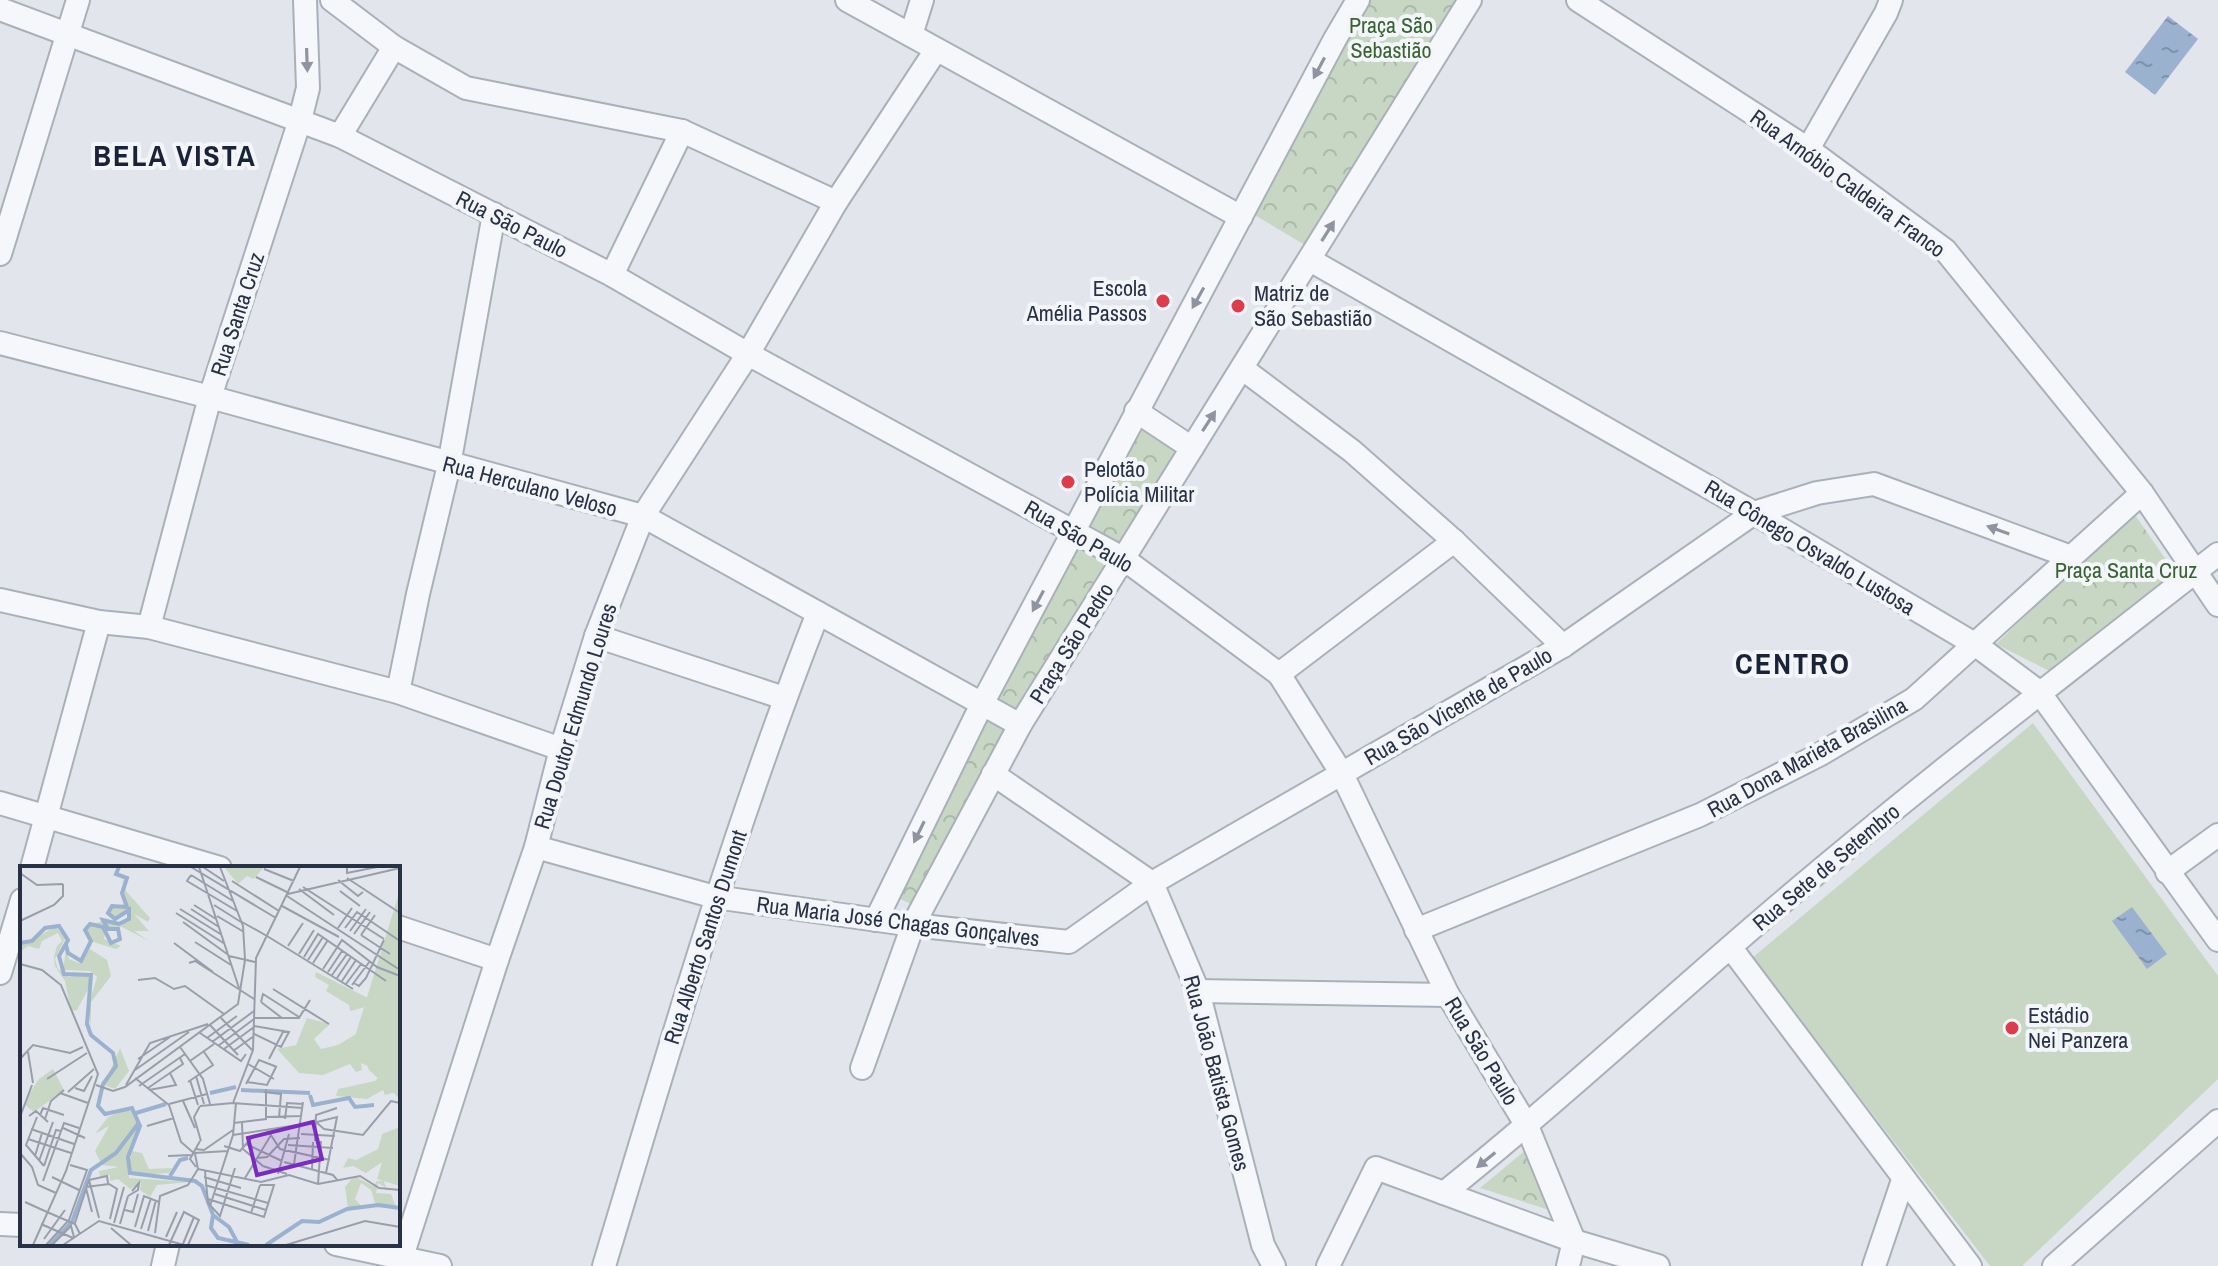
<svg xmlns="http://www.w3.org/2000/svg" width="2218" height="1266" viewBox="0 0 2218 1266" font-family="'Archivo Narrow',sans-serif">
  <defs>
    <pattern id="park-crowns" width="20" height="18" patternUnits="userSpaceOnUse" patternTransform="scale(2)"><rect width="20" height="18" fill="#c7d7c3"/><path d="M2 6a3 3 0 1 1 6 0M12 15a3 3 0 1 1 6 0" fill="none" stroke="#abb9a9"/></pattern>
    <pattern id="water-ripples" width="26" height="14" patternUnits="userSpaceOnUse" patternTransform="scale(2)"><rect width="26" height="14" fill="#9ab1cf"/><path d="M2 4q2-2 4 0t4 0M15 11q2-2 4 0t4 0" fill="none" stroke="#7e91aa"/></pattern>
  </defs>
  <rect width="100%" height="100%" fill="#e2e6ec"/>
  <g fill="url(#park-crowns)">
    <polygon points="1368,0 1458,0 1305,245 1253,214"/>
    <polygon points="1144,427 1181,452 1121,544 1086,526"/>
    <polygon points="2133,512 2178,577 2051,672 1996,644"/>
    <polygon points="1076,547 1110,566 1022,715 992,698"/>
    <polygon points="985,715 1012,730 917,907 894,896"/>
    <polygon points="1528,1148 1559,1213 1480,1188"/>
  </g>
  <polygon fill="#c7d7c3" points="2033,723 2218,976 2218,1079 2022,1266 1990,1266 1752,958"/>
  <g fill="url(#water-ripples)">
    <polygon points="2168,16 2198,39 2155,95 2125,72"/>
    <polygon points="2132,907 2167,954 2147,969 2112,921"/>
  </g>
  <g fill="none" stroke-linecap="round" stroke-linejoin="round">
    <defs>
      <g id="minor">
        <polyline points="332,0 394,47 466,88 682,131 836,202"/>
        <polyline points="847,0 1241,217"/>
        <polyline points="1578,0 1808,149 1945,250 2142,493 2218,605"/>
        <polyline points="0,9 340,136 612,275 748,354 1124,559 1279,674 1342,774 1448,995 1527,1126 1574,1241 1568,1266"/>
        <polyline points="911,35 922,0"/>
        <polyline points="340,136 394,47"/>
        <polyline points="1808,149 1886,13 1891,0"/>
        <polyline points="0,254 78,0"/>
        <polyline points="1310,260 1754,513 1976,645 2039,692 2218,940"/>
        <polyline points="612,275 682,131"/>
        <polyline points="0,343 210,397 643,516 1020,725"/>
        <polyline points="1243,369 1352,451 1454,541 1563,646"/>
        <polyline points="1136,411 1192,448"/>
        <polyline points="0,600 99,622 149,627 398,692 561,749"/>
        <polyline points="149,627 210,397 300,120 308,88 305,0"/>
        <polyline points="596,636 784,698"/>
        <polyline points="1279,674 1454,541"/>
        <polyline points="398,692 418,594 449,465 494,214"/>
        <polyline points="993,774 1152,883 1198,991 1263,1245 1274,1266"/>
        <polyline points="0,803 220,868"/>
        <polyline points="536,847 715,897 913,925 1069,942 1152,883 1563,646 1754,513 1817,493 1874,484 2071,557"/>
        <polyline points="32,868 99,622"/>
        <polyline points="2167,872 2218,835"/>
        <polyline points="876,920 982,704 1335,39 1358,0"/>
        <polyline points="398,927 497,960"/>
        <polyline points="1416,930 1700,815 1819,755 1914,699 2142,493"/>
        <polyline points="1731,948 1970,1266"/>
        <polyline points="0,973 22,900"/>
        <polyline points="1198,991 1448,995"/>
        <polyline points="862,1068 913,925 1020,725 1470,0"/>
        <path d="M1444 1193C1550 1108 1649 1017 1751 929 1903 798 2061 677 2218 554"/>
        <polyline points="0,1224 22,1225"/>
        <polyline points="336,1244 440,1266"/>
        <polyline points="163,1266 168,1244"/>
        <polyline points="399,1266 497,960 536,847 561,749 596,636 643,516 748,354 836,202 936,50"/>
        <path d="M604 1266C670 1046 734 826 818 613"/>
        <polyline points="1328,1266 1376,1168 1574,1241 1658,1266"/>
        <polyline points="1874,1266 1903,1180"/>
        <polyline points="2054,1266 2218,1121"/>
      </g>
    </defs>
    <use href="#minor" stroke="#aab0ba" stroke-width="26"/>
    <use href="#minor" stroke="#f6f7fa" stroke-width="22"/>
  </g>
  <defs><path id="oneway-solid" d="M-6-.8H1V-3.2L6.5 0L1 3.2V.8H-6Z" transform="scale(2)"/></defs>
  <g fill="#8f94a0">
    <use href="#oneway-solid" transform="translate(307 60) rotate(88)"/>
    <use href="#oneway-solid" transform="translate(1319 68) rotate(118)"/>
    <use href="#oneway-solid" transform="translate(1328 231) rotate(-58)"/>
    <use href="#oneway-solid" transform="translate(1198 298) rotate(119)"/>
    <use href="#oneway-solid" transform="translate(1209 421) rotate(-57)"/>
    <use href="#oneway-solid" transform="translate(1998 530) rotate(-160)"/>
    <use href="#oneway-solid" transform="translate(1038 601) rotate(118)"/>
    <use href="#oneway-solid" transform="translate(919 832) rotate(116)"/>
    <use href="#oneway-solid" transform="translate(1486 1160) rotate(141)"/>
  </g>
  <g fill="#dc3c4c" stroke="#f3f5f9" stroke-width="3">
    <circle cx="1163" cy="301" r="8"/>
    <circle cx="1238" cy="306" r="8"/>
    <circle cx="1068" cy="482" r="8"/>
    <circle cx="2012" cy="1028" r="8"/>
  </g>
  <g text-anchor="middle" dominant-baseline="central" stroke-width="8" stroke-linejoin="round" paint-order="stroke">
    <g font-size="22" fill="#3a6334" stroke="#f3f5f9">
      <text x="1391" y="25">Praça São<tspan x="1391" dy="25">Sebastião</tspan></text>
      <text x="2126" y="570">Praça Santa Cruz</text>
    </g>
    <g font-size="22" fill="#283246" stroke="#f3f5f9">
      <text transform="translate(1848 183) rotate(36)">Rua Arnóbio Caldeira Franco</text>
      <text transform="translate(512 224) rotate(27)">Rua São Paulo</text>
      <text transform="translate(237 314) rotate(-72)">Rua Santa Cruz</text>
      <text transform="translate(530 486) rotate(15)">Rua Herculano Veloso</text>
      <text transform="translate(1079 536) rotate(30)">Rua São Paulo</text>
      <text transform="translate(1810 547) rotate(31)">Rua Cônego Osvaldo Lustosa</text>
      <text transform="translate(1071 643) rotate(-58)">Praça São Pedro</text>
      <text transform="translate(1458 706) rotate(-30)">Rua São Vicente de Paulo</text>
      <text transform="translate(575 716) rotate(-73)">Rua Doutor Edmundo Loures</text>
      <text transform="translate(1807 757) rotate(-29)">Rua Dona Marieta Brasilina</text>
      <text transform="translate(1826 867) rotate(-40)">Rua Sete de Setembro</text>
      <text transform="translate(898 921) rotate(7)">Rua Maria José Chagas Gonçalves</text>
      <text transform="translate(705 937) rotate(-72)">Rua Alberto Santos Dumont</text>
      <text transform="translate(1482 1051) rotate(59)">Rua São Paulo</text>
      <text transform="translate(1217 1073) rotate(75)">Rua João Batista Gomes</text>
    </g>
    <g font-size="22" fill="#283246" stroke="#f3f5f9" text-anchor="start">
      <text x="1147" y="288" text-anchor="end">Escola<tspan x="1147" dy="25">Amélia Passos</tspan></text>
      <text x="1254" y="293">Matriz de<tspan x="1254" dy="25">São Sebastião</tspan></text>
      <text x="1084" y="469">Pelotão<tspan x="1084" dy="25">Polícia Militar</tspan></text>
      <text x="2028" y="1015">Estádio<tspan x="2028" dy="25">Nei Panzera</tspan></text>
    </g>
    <g font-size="30" font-weight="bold" letter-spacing="2" fill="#1a2337" stroke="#f3f5f9">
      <text x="175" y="155">BELA VISTA</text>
      <text x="1793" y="663">CENTRO</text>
    </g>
  </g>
  <g transform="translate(20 866)">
    <rect width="380" height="380" fill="#e2e6ec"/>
    <path d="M204 1H244L234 13 227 10 218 18ZM380 261V320L357 313 362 296 346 307 333 300 323 302 328 292 336 294 358 283 362 268Z" fill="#c7d7c3"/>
    <path d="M102 11 106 25 130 52 128 56 114 48 129 65H114L129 75 102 61H86L84 73 101 80 96 83 70 75 65 62 86 53 102 57 109 50V46L92 53 87 48 91 39 100 42 105 36ZM36 61 46 71 35 93 38 103 49 111 65 107 72 116 57 144 51 145 45 115 35 100 34 91 37 80 42 75 38 67 22 75 19 83 8 80 0 86V79ZM46 83 49 93 59 97 70 83 87 94 91 110 71 136V165L69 137 77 111 70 105 43 104ZM296 106 348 132 345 141 330 145 329 139 306 125 309 119 295 111ZM287 152 310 158 294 173 301 183 318 179 354 157 380 163 379 225 365 229 363 224 347 233 316 230 318 223 355 215 363 207 341 197 342 204 336 206 330 198 303 209 279 207 257 183 276 179ZM100 182 109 205 95 223 84 219ZM106 244 112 245 119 260 108 291 109 312 170 316 137 319 130 331 120 324 121 316 110 323 98 313 90 315V309L80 311 79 305 99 301 82 299 75 285 89 260 75 268 88 251ZM334 310 353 320 357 315H364L366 322 358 317 356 327 371 328 376 341 355 337 351 324 341 317 335 333 342 341 328 342 325 321Z" fill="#c7d7c3"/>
    <path d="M112 285 122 287 129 303 152 302 149 307 114 309 109 301Z" fill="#c7d7c3"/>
    <path d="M380 24V233L349 204 336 167ZM33 203 44 224 14 246 5 239 9 228 19 213Z" fill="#c7d7c3"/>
    <path fill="none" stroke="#9ab1cf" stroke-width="4" d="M0 77 12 75 25 62 39 60 48 74 39 90 44 108 71 109 67 158 71 169 93 187 96 200 83 218 78 240 85 248 112 242 120 260 108 291 110 307 175 315 182 320 193 349 209 361 217 376M46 79 48 87 61 95 71 75 65 64 70 58 83 61 91 77 100 73 98 63H88L83 54 99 58 109 53V44L95 53 88 47 92 40 107 41 102 27 107 12 96 8 99 1M221 224 290 227M190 227 216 221M290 229 293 239 329 232 335 241 354 239M116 247 146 238M150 310 160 294 168 292M193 349 191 362 198 372 229 379M30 379 52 356 71 304 96 287 118 258M246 379 282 355 299 356 327 343 358 339 380 342"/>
    <path fill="none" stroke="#989eaa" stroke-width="2" d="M171 1 256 52M179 1 219 122M183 1 204 15M327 1V7L357 1M244 3 274 15M0 7 17 19 43 18M171 9 167 15 217 45M171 9 213 35M236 11 269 27M327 12 380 47M318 14 338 30 343 26M212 15 259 45M283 21 364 73M279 23 314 49M320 25 340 40M268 28 380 2M267 30 380 104M174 39 196 53M194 39 221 56M262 40 319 71M160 43 202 69M171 43 199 61M156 47 205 78M197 50 224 66M0 55 34 39 43 30V18M163 56 207 88M222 56 247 70M318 62 332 42M325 62 337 46 380 75M330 65 346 43M334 68 350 46M341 69 370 88M341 69 355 49M247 70 333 123M175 76 211 99M154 77 193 106M268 80 283 57M279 88 294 64M209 90 235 96M284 91 298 68 366 115M288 94 303 71M169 97 175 95 234 133M293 97 308 74M0 98 22 104 41 119 78 208 46 305 13 379M303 103 322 74 357 101 380 110M308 106 322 85M312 109 327 88M317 112 331 91M118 114 135 112 154 123 165 120 204 148M322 115 336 94M334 117 339 120 346 112 364 74M326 118 341 98M332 119 350 95M253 123 309 158M241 136 243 128 279 151M241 136 262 152M201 152 232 184M234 152H279L290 134M190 159 218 189M180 167 221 195 226 188M234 168 261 181 269 166 234 160M187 172 217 150M192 176 234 145M198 180 234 153M160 181 183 213 190 238M204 183 234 161M213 185 234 170M8 186 13 217M0 193 13 179 50 187 63 181M118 193 150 171M249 193 264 164M170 195 194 178M228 198 254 213M115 204 169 166M176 210 184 238M115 212 149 239 161 276 175 288 178 303M27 213 67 187M170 214 178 239M168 216 193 199 184 186M227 216 247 219 256 201M226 218 239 194 257 201M76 219 93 225 105 221 218 138 225 94 223 60 200 1M106 219 130 177 188 158M119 220 165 188M55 222 64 225 72 210M128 222 163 198 160 192M129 224 156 219 150 207M48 226 74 203M244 226 261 228 259 252M40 227 68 237M163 235 175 262M213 237 233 184 236 92 280 1M149 238 187 228M180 240 213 237 283 242M180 240 174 251 181 275M20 249 23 242 44 249M9 250 16 245 28 256M0 251 12 219M17 251 6 279 24 300M247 251 282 250M25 253 31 235 44 224M265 253 267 237 283 238M297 256 317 251 306 307M214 257 246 253V223M222 257 223 283 243 300 267 308M127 260 154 252M43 262 65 272M11 263 54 278M247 263 260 283 310 294M281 268 315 270M213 269 296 256 304 263 343 269 371 235 380 237M8 273 51 287M295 275 296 249 317 242M226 278 262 295M268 279 313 282M204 280 220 285 234 269M175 283 184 284 213 264M0 287 12 301 18 319 36 327M174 287 208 285M15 290 22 267M148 290 172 289M237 292 247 291 264 273 280 272M19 295 33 256M264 296 313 309 318 315M274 298 283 236M24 300 36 264 41 265M176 301 170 293 180 275M178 303 241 316 269 309 298 318 340 310 359 322 380 324M292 303 293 276M185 305 188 337 200 350 215 302M258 308 269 268M32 311 59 324M184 311 221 322M225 312 251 269M69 314 79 352M69 314 87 310 88 317M23 315 44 257 59 262M298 318 301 275M185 319 248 337M66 321 89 318 97 323 90 353M66 322 72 346M195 328 246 344M108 330 118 324 119 317 112 325M188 333 244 351 254 319H240M5 336 27 346M190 340 213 269 216 237M105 344 113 346 118 328M27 346 55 358 60 368M231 347 240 319M55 357 69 314M94 357 104 321M21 358 53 372M100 358 108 330M115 361 124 330 139 336M91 362 111 379M121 363 131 332M128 365 136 334M135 367 140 330 168 319 178 303M146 371 157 346M24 373 45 344M163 378 174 351M26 379 49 354 67 304 50 299M32 379 51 360 54 371M43 379 79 355 164 379M149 379 164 346 179 354 168 379M266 379 345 355 380 361"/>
    <path fill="#7b2cbf" fill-opacity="0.15" stroke="#7b2cbf" stroke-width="4" d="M293 256 302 293 237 309 228 272Z"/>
    <rect width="380" height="380" fill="none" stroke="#283246" stroke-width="4"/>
  </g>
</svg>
